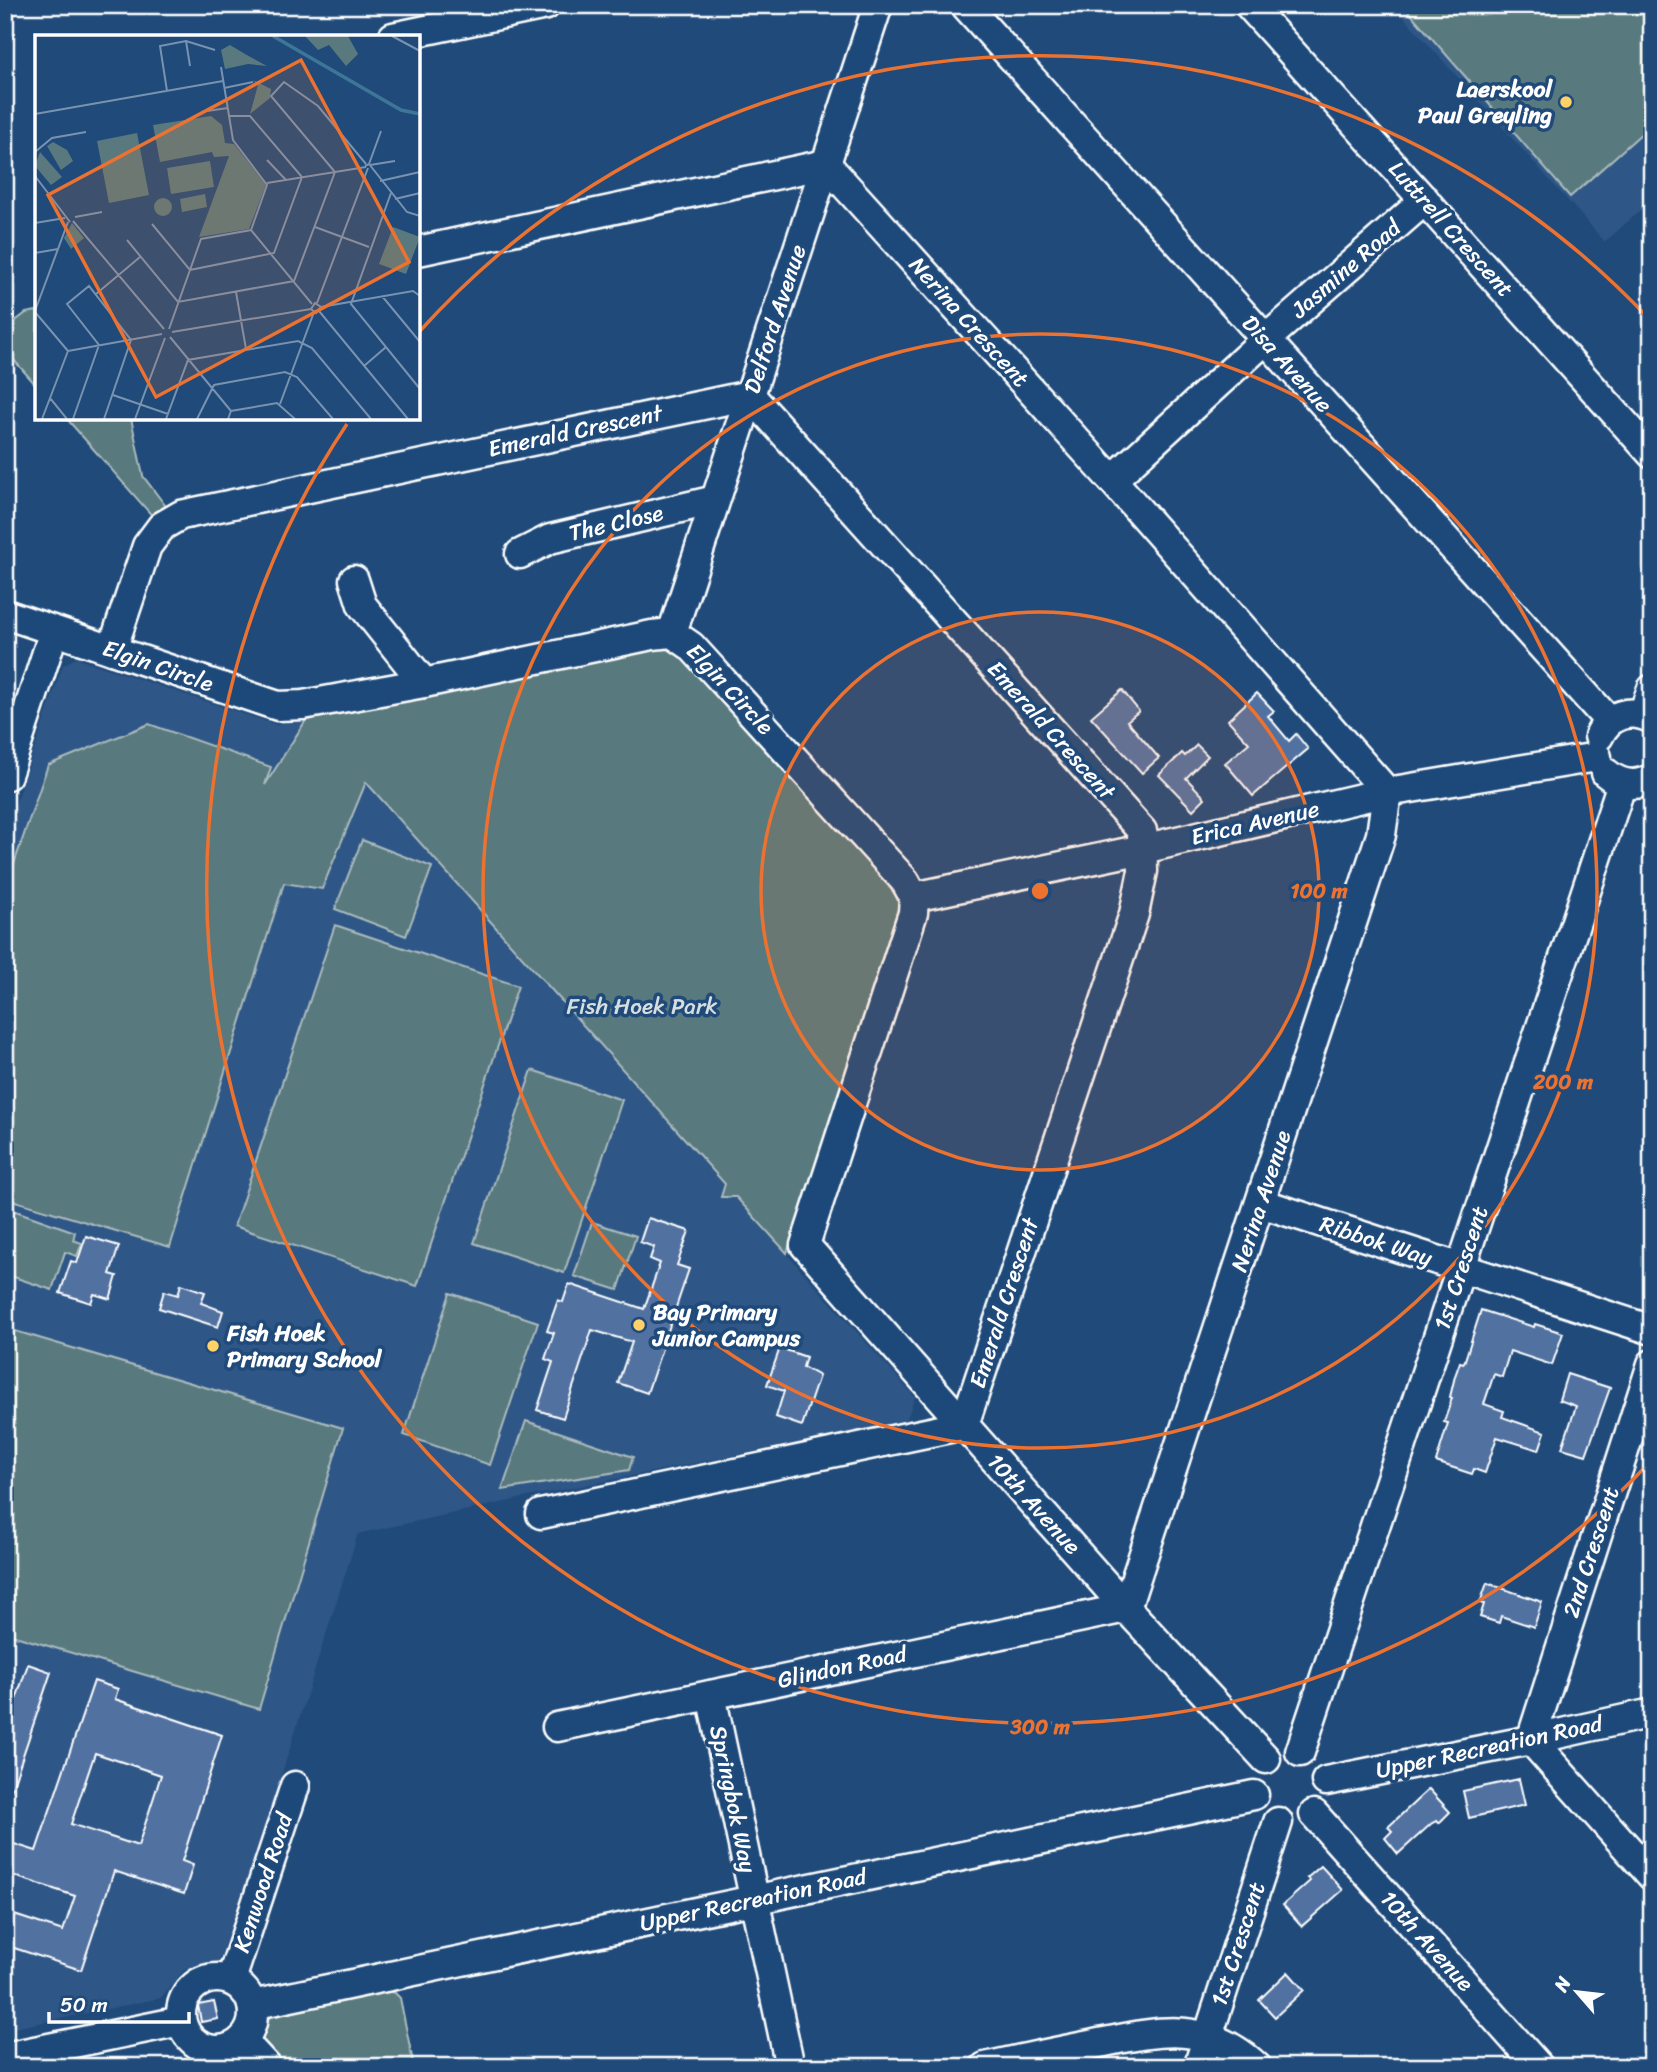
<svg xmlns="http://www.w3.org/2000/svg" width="1657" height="2072" viewBox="0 0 1657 2072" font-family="Sriracha,sans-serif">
  <rect width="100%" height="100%" fill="#1f4a7a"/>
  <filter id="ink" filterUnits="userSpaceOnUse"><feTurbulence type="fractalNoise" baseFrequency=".0143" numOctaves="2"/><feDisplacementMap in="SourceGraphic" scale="14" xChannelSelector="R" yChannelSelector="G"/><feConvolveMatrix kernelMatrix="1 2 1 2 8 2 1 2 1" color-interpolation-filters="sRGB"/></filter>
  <g filter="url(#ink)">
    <g fill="#2e5686">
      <polygon points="1393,5 1652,5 1652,200 1605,242"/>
      <polygon points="76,658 277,725 308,717 725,1184 721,1197 736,1197 915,1397 906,1421 537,1495 358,1534 284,1767 218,1964 184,1970 161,1998 5,2030 5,836 63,665"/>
    </g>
    <g fill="#59797e" stroke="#acbcbe" stroke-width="2">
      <polygon points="1403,5 1652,5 1652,124 1570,197"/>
      <polygon points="37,311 37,386 13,359 5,365 5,329 26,313"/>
      <polygon points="66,418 131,418 143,476 168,509 155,519"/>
      <polygon points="660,648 680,651 893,883 899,906 787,1253 736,1197 721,1197 725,1184 366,782 322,889 284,883 170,1247 5,1198 5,890 48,765 149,724 271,767 265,785 308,717"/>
      <polygon points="362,840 432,867 406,936 335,909"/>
      <polygon points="335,925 518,986 417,1286 234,1226"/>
      <polygon points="532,1070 622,1100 564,1273 474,1243"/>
      <polygon points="10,1209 75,1232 73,1240 82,1243 77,1256 65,1252 52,1290 5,1274 5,1223"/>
      <polygon points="592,1222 636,1236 618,1290 574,1276"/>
      <polygon points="450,1293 538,1322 490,1465 404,1435"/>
      <polygon points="5,1328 343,1428 259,1709 5,1633"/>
      <polygon points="526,1421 633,1457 629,1470 502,1490"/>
      <polygon points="387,1991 395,1993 400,1998 414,2067 280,2067 254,2033 254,2026 262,2016"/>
    </g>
    <g fill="#5171a1" stroke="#fff" stroke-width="2" fill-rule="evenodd">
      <polygon points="1122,690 1139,711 1127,721 1159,758 1142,773 1091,717"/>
      <polygon points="1257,693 1274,711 1268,716 1289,741 1296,734 1308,749 1253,796 1225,763 1249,743 1228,720"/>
      <polygon points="1197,745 1208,756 1186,778 1205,798 1193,810 1159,775 1182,753 1185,756"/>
      <polygon points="648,1218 689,1231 677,1265 689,1269 647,1393 618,1383 632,1342 592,1330 563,1418 537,1410 553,1362 545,1359 554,1333 547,1331 558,1300 563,1302 569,1284 644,1309 660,1263 650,1259 654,1247 640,1242"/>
      <polygon points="86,1236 119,1246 110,1274 117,1276 110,1299 94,1294 91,1303 60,1293 71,1261 77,1263"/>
      <polygon points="181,1284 205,1292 201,1303 223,1311 218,1327 159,1308 164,1291 178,1295"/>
      <polygon points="1481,1310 1534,1327 1535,1324 1563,1333 1552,1365 1510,1351 1502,1377 1494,1374 1484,1404 1504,1411 1502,1417 1545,1432 1539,1450 1497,1437 1485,1473 1474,1469 1472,1474 1436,1462 1448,1423 1444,1422 1452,1398 1450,1397 1455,1376 1460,1362 1464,1363"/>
      <polygon points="780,1348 806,1357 803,1367 819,1376 802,1426 776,1417 784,1391 767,1385"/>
      <polygon points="1567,1374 1610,1388 1586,1455 1562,1448 1576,1406 1559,1400"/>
      <polygon points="1487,1583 1542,1602 1534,1627 1501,1616 1499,1623 1480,1617 1484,1604 1480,1603"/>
      <polygon points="28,1664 51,1672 8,1800 5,1799 5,1732"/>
      <path d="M94 1681 118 1689 115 1699 222 1735 182 1861 193 1865 184 1894 114 1871 81 1970 5 1945V1912L63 1931 75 1896 5 1873V1841L36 1851ZM95 1753 161 1775 138 1846 71 1824Z"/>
      <polygon points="1519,1779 1525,1805 1469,1818 1463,1791"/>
      <polygon points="1429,1789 1450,1812 1439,1823 1437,1821 1432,1823 1398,1854 1385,1838 1392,1831 1388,1827"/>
      <polygon points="1321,1866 1343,1890 1302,1926 1283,1905 1310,1881 1307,1878"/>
      <polygon points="1288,1972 1304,1990 1275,2017 1259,2000"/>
      <polygon points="214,2002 218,2019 201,2022 198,2005"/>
    </g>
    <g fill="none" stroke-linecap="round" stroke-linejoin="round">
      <defs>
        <g id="minor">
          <polyline points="965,5 1609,721"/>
          <polyline points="1249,5 1652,454"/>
          <polyline points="393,37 546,5"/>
          <polyline points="418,251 826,164 1112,480 1387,792 1381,835 1126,1608 557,1727"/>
          <polyline points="1112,480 1265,340 1425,200"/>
          <polyline points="520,554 550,539 715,500"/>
          <polyline points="354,580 362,605 424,683"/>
          <polyline points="5,614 278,706 303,705 424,683 652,635 672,633 691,646 905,881 914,897 913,913 805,1245 1126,1608 1266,1759"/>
          <polyline points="672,633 878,5"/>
          <polyline points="112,650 147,546 162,526 181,515 750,395 1142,831 1143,871 1134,914 964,1425"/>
          <polyline points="1643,714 1652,689"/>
          <path d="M1599 736C1609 714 1631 708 1652 719"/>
          <path d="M1606 773C1620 785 1636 788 1652 778"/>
          <polyline points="7,775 54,631"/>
          <polyline points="914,897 1143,849 1387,792 1597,757"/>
          <polyline points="1261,1203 1652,1330"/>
          <polyline points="1652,1364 1531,1740 1652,1876"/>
          <polyline points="541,1514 964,1425"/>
          <polyline points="711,1695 790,2067"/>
          <polyline points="1300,1752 1622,783"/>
          <polyline points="1326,1781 1531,1740 1652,1713"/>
          <polyline points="1314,1814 1539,2067"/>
          <circle cx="217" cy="2014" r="36"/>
          <polyline points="231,1980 295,1786"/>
          <polyline points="252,2005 1254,1795"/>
          <polyline points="242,2040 267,2067"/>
          <polyline points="5,2057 181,2021"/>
          <path d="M985 2067C1020 2059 1055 2052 1090 2045 1154 2032 1204 2017 1257 2067"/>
          <polyline points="1198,2067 1278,1822"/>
        </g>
      </defs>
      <use href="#minor" stroke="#fff" stroke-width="33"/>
      <use href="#minor" stroke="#1f4a7a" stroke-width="28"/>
    </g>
  </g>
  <circle cx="1040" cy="891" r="279" fill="#eb7230" fill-opacity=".12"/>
  <g fill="none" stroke="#eb7230" stroke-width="3.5">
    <circle cx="1040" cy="891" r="279"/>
    <circle cx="1040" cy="891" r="557"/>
    <path d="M1651 1461A836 836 0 0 1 347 424M419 332A836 836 0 0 1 1651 321"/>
  </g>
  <g fill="#ffd166" stroke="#1f4a7a" stroke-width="2.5">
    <circle cx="1566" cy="102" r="7"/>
    <circle cx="639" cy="1325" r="7"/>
    <circle cx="213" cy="1346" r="7"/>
  </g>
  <g text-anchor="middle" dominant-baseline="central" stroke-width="7" stroke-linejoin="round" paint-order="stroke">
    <g font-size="23" font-weight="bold" fill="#fff" stroke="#1f4a7a" text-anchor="start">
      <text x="1552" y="89" text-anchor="end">Laerskool<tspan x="1552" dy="26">Paul Greyling</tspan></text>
      <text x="653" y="1312">Bay Primary<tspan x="653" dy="26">Junior Campus</tspan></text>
      <text x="227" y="1333">Fish Hoek<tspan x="227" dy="26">Primary School</tspan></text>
    </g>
    <g font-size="23" fill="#fff" stroke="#1f4a7a">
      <text transform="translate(1451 229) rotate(48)">Luttrell Crescent</text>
      <text transform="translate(1346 269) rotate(-41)">Jasmine Road</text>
      <text transform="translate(775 319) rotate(-72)">Delford Avenue</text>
      <text transform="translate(969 322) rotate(48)">Nerina Crescent</text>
      <text transform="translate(1287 364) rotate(48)">Disa Avenue</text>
      <text transform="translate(575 431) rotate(-12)">Emerald Crescent</text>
      <text transform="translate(616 523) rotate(-13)">The Close</text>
      <text transform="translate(158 666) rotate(19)">Elgin Circle</text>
      <text transform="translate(730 689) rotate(47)">Elgin Circle</text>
      <text transform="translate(1051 730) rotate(48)">Emerald Crescent</text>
      <text transform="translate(1255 823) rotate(-13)">Erica Avenue</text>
      <text transform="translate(1261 1201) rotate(-72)">Nerina Avenue</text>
      <text transform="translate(1376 1241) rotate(18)">Ribbok Way</text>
      <text transform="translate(1461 1268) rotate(-72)">1st Crescent</text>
      <text transform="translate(1004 1303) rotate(-72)">Emerald Crescent</text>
      <text transform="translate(1034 1504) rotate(48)">10th Avenue</text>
      <text transform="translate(1591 1552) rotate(-72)">2nd Crescent</text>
      <text transform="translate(842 1667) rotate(-12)">Glindon Road</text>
      <text transform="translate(1489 1747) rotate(-12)">Upper Recreation Road</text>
      <text transform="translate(733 1799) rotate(78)">Springbok Way</text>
      <text transform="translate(263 1883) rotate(-72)">Kenwood Road</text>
      <text transform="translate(753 1900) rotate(-12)">Upper Recreation Road</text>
      <text transform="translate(1427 1941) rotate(48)">10th Avenue</text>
      <text transform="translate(1238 1944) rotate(-72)">1st Crescent</text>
    </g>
    <g font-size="23" fill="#d6dedf" stroke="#1f4a7a">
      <text x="642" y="1006">Fish Hoek Park</text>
    </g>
  </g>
  <g transform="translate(35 35)">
    <rect width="385" height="385" fill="#1f4a7a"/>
    <path d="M270 1H313L323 19 311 31 294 10 283 15ZM195 10 210 19 232 31 213 29 190 34 186 15ZM218 45 236 54 235 63 215 79 223 50ZM176 81 187 90 190 108 199 109 231 150 214 194 164 202 194 121 179 122 177 117 125 127 118 90ZM102 98 114 160 74 168 62 106ZM18 107 32 115 38 126 26 135 12 111ZM5 117 27 142 16 150 0 131ZM175 126 179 152 136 159 132 133ZM170 159 172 172 147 177 145 164ZM119 172a9 9 0 1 1 18 0a9 9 0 1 1-18 0ZM37 188 49 203 36 214 29 203ZM358 192 385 202 371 239 344 229Z" fill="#59797e"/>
    <path fill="none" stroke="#3e7698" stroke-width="3.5" d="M238 1 366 75 385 79"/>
    <path fill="none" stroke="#7992af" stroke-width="2" d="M357 1 385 16M151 6 155 31M189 53 218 47M132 56 125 11 151 6 180 15M172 76 193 73M0 79 188 46M0 117 17 103 51 97M232 125 251 145M334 129 346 96M335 130 360 126M330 131 334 129 372 177 385 181M0 141 35 187M345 146 385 137M232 148 331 132M356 158 316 269 385 354M360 164 385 158M40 182 67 177M38 186 129 294M0 188 30 183M117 189 155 235M280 192 334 212M216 195 277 269M92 205 143 267 259 246 300 137 236 61 249 47 283 71 331 129M0 218 23 214M155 235 239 218 267 142 215 81H194M201 257 211 314M61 259 105 222M347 261 385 307M282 268 333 133M286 272 280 268 276 274 281 278 286 272 378 256 385 261M0 276 33 187M284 276 373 384M0 277 33 316M134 294 166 204 216 195 232 150 198 105 186 32M137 297 276 274M135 302 196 376M33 316 127 299M329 331 351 312M78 360 133 379M15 363 32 384M245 369 279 277M7 384 33 316M38 384 64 310 32 269 54 251 96 305 69 384M100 384 130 303M131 384 153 325 263 306 277 313 336 384M162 384 179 350 250 337 262 342 298 384M193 384 196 376 242 368 260 384"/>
    <path fill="#eb7230" fill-opacity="0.15" stroke="#eb7230" stroke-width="3.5" d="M266 25 374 227 121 362 13 160Z"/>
    <rect width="385" height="385" fill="none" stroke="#fff" stroke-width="3.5"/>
  </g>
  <circle cx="1040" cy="891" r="10" fill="#eb7230" stroke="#1f4a7a" stroke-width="3.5"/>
  <g font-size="21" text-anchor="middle" font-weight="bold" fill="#eb7230" stroke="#1f4a7a" stroke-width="7" stroke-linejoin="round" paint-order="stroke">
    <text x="1319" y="898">100 m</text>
    <text x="1563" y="1089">200 m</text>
    <text x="1040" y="1734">300 m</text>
  </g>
  <rect width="1657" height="2072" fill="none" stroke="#1f4a7a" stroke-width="28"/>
  <rect x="14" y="14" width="1629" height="2044" fill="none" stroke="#fff" stroke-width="2.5" filter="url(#ink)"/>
  <g transform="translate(1577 1992) rotate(298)" stroke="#1f4a7a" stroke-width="5" paint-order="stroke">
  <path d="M0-5L12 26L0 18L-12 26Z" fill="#ffffff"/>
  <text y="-10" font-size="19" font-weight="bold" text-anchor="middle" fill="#ffffff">N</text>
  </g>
  <path d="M49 2012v10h140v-10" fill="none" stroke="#ffffff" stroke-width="3.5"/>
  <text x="60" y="2012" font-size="21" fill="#ffffff" stroke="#1f4a7a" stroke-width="5" paint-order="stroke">50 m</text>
</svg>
